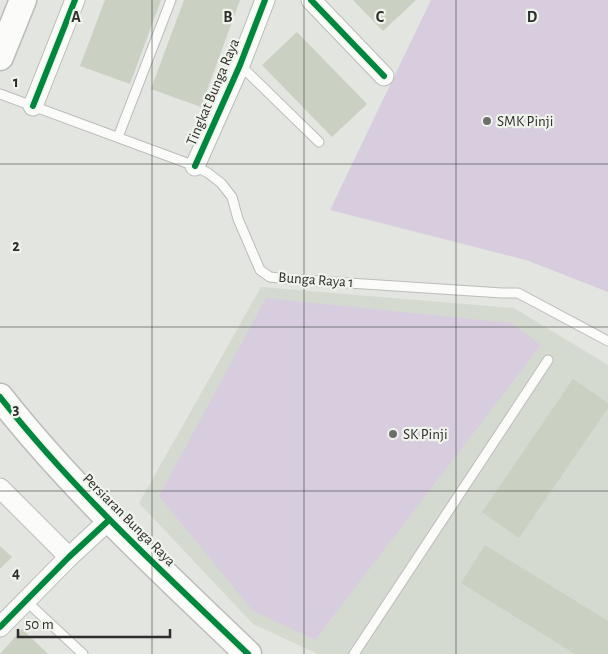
<svg xmlns="http://www.w3.org/2000/svg" width="608" height="654" viewBox="0 0 608 654" font-family="'Alegreya Sans',sans-serif">
  <rect width="100%" height="100%" fill="#e3e5e0"/>
  <polygon fill="#d5dad0" points="261,287 514,308 608,365 608,654 318,654 253,624 139,503"/>
  <g fill="#d7cddf">
    <polygon points="431,0 608,0 608,292 526,260 330,210"/>
    <polygon points="266,298 511,323 541,345 315,640 252,610 159,496"/>
  </g>
  <g fill="#cad0c2">
    <polygon points="105,0 161,0 130,84 80,66"/>
    <polygon points="184,0 240,0 201,107 151,89"/>
    <polygon points="353,0 416,0 383,31"/>
    <polygon points="297,32 367,104 332,137 262,65"/>
    <polygon points="573,379 608,403 608,408 519,538 482,512"/>
    <polygon points="485,545 608,621 608,654 575,654 461,583"/>
    <polygon points="0,546 12,557 0,569"/>
    <polygon points="22,629 48,654 0,654"/>
  </g>
  <g fill="none" stroke-linecap="round" stroke-linejoin="round">
    <defs>
      <g id="lane">
        <polyline points="240,65 319,142"/>
        <polyline points="0,94 195,166 208,173 221,183 232,197 238,219 260,270 270,277 288,279 502,293 518,293 608,341"/>
        <polyline points="118,137 171,0"/>
        <polyline points="25,600 83,654"/>
        <polyline points="354,654 548,360"/>
      </g>
      <g id="street">
        <polyline points="311,0 384,76"/>
        <polyline points="33,106 75,0"/>
        <polyline points="195,166 240,65 265,0"/>
        <polyline points="0,488 69,557"/>
        <polyline points="0,627 69,557 109,520"/>
      </g>
      <g id="secondary">
        <polyline points="0,57 23,0"/>
        <path d="M0 397C74 491 163 572 248 654"/>
      </g>
    </defs>
    <use href="#lane" stroke="#bbbdba" stroke-width="11"/>
    <use href="#street" stroke="#bbbdba" stroke-width="21"/>
    <use href="#secondary" stroke="#bbbdba" stroke-width="29"/>
    <use href="#lane" stroke="#fbfbfa" stroke-width="9"/>
    <use href="#street" stroke="#fbfbfa" stroke-width="19"/>
    <use href="#secondary" stroke="#fbfbfa" stroke-width="26"/>
    <defs>
      <g id="cycleway">
        <polyline points="311,0 384,76"/>
        <polyline points="33,106 75,0"/>
        <polyline points="195,166 240,65 265,0"/>
        <path d="M0 397C74 491 163 572 248 654"/>
        <polyline points="0,627 69,557 109,520"/>
      </g>
    </defs>
    <use href="#cycleway" stroke="#f0f4ec" stroke-width="9"/>
    <use href="#cycleway" stroke="#00873e" stroke-width="6"/>
  </g>
  <path fill="none" stroke="#2e2f2c" stroke-width="1" stroke-opacity="0.55" d="M152 0V654M304 0V654M456 0V654M0 164H608M0 327H608M0 491H608"/>
  <g fill="#6d6f6b" stroke="#f0f4ec" stroke-width="2">
    <circle cx="487" cy="121" r="5"/>
    <circle cx="393" cy="434" r="5"/>
  </g>
  <g text-anchor="middle" dominant-baseline="central" stroke-width="4.5" stroke-linejoin="round" paint-order="stroke">
    <g font-size="15" fill="#2e2f2c" stroke="#f0f4ec">
      <text transform="translate(213 92) rotate(-67)">Tingkat Bunga Raya</text>
      <text transform="translate(316 280) rotate(4)">Bunga Raya 1</text>
      <text transform="translate(129 520) rotate(45)">Persiaran Bunga Raya</text>
    </g>
    <g font-size="15" fill="#2e2f2c" stroke="#f0f4ec" text-anchor="start">
      <text x="497" y="121">SMK Pinji</text>
      <text x="403" y="434">SK Pinji</text>
    </g>
  </g>
  <g font-size="16" text-anchor="middle" font-weight="bold" fill="#2e2f2c" stroke="#f0f4ec" stroke-width="4.5" stroke-linejoin="round" paint-order="stroke">
    <text x="76" y="22">A</text>
    <text x="228" y="22">B</text>
    <text x="380" y="22">C</text>
    <text x="532" y="22">D</text>
    <text x="16" y="87">1</text>
    <text x="16" y="251">2</text>
    <text x="16" y="414">3</text>
    <text x="16" y="578">4</text>
  </g>
  <path d="M18 629v8h152v-8" fill="none" stroke="#2e2f2c" stroke-width="2.5"/>
  <text x="25" y="629" font-size="15" fill="#2e2f2c" stroke="#f0f4ec" stroke-width="4" paint-order="stroke">50 m</text>
</svg>
